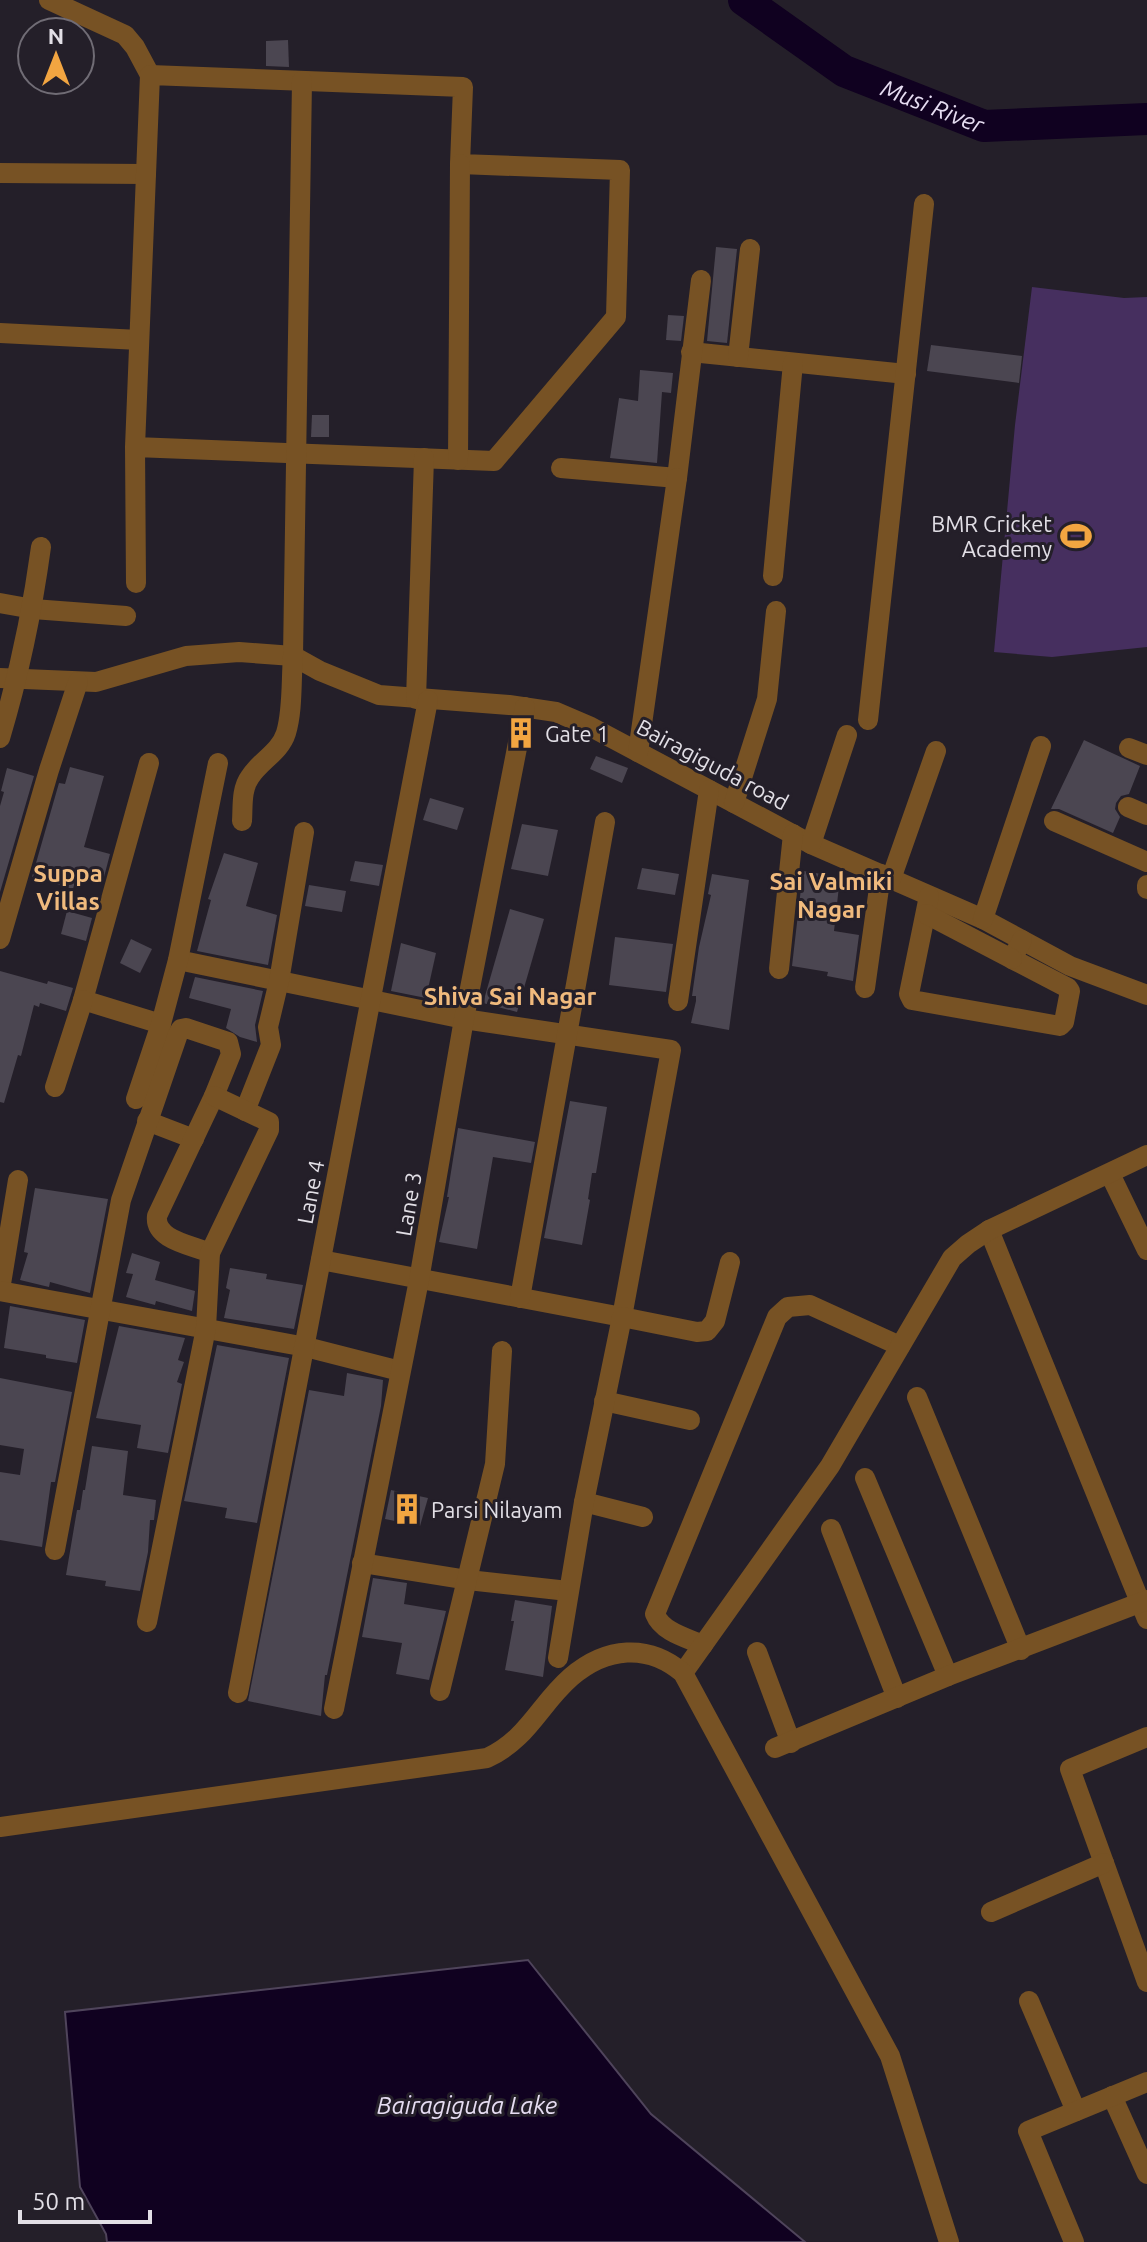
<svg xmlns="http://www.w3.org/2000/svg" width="1147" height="2242" viewBox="0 0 1147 2242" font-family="Ubuntu,sans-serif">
  <rect width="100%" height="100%" fill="#241f29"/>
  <polygon fill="#462f5f" points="1032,287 1124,298 1147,297 1147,647 1052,657 994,652 1015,425"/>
  <polygon fill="#100120" stroke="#4f445b" stroke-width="2" points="528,1960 651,2114 805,2242 107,2242 106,2234 80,2187 65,2012"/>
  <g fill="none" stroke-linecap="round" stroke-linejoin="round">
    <path stroke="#100120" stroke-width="32" id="s1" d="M744 0 844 71 984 126 1147 119"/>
  </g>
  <g fill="#4b4651">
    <polygon points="288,40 289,67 266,66 266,41"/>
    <polygon points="716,247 737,249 727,343 707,341"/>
    <polygon points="668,315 684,316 681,341 666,340"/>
    <polygon points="931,345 1022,356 1019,383 927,371"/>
    <polygon points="640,370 673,373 671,393 662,392 657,463 610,458 619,398 638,401"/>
    <polygon points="312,415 329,415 329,437 311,437"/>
    <polygon points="1084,740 1140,766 1129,794 1121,796 1116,803 1115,809 1120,817 1113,833 1059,809 1051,809"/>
    <polygon points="596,756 628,768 622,783 590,769"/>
    <polygon points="70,767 104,776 84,847 110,854 104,877 78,870 73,889 32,877 59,783 65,784"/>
    <polygon points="7,768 34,776 0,892 0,806 4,792 1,791"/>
    <polygon points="430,798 464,808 457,830 423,820"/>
    <polygon points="522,824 558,830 548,876 511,869"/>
    <polygon points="224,853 258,863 246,906 277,915 268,965 197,951 211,900 208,899"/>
    <polygon points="355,861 383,865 379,886 350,881"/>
    <polygon points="642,868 679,874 675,895 637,889"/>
    <polygon points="803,871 840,877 834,931 859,935 853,981 827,976 828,972 792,966"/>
    <polygon points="712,874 749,880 729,1030 691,1023 696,1001 696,996 692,996 699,947 711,895 708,894"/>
    <polygon points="309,885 346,891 342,912 305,906"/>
    <polygon points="510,909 544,919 517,1012 483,1003"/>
    <polygon points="67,911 92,918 86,941 61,934"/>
    <polygon points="615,937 673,944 666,992 609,985"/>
    <polygon points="131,939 152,949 140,973 120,963"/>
    <polygon points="401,943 436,953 426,998 391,991"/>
    <polygon points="0,971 47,984 48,981 73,988 66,1011 40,1003 39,1007 34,1005 21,1056 18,1055 4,1103 0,1102"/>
    <polygon points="195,977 263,991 255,1025 257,1042 240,1037 226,1028 231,1009 189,998"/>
    <polygon points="570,1101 607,1107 596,1173 592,1173 588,1199 590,1200 582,1245 544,1238"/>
    <polygon points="458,1128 535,1142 531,1163 493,1157 477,1249 439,1242 449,1197 447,1197"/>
    <polygon points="35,1188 108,1199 90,1293 50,1282 49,1287 20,1280 28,1253 24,1252"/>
    <polygon points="132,1253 160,1262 155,1280 195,1291 192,1311 156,1301 155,1305 126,1297 133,1274 126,1273"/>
    <polygon points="230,1268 267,1274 266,1279 303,1285 294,1329 224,1318 230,1290 226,1288"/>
    <polygon points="10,1306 85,1320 77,1363 46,1358 46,1355 4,1348"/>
    <polygon points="119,1326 185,1338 178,1360 184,1362 177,1382 182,1384 168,1453 137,1448 141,1425 96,1418"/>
    <polygon points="217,1345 289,1358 257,1523 225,1518 227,1508 184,1501"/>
    <polygon points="347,1373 383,1380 381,1406 327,1675 325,1675 321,1716 248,1701 309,1390 344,1396"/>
    <polygon points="0,1378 72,1392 55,1482 51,1482 42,1547 0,1540 0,1472 20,1475 24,1449 0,1445"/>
    <polygon points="92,1446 128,1451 123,1495 156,1500 154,1520 150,1520 148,1552 140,1591 105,1586 106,1581 66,1575 77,1510 80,1510 83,1490 85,1490"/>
    <polygon points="391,1490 428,1498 420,1526 385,1519"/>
    <polygon points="373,1578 407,1583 404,1604 446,1611 429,1680 396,1674 402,1643 362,1637"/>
    <polygon points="515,1600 552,1606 543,1677 505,1670 514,1621 511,1621"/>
  </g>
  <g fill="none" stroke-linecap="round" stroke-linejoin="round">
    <g stroke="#775224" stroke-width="20">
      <polyline points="49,0 125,35 135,47 150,75"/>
      <polyline points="0,173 146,174"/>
      <polyline points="0,333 139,340"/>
      <polyline points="691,352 906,374"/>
      <polyline points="738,357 750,249"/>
      <polyline points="135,447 494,461 616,317 620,170 460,164 463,87 150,75 135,447 136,583"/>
      <polyline points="458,460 460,164"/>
      <polyline points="561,468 677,478 701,280"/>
      <polyline points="773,576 793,363"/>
      <polyline points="0,603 33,609 126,616"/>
      <polyline points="0,678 96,682 186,656 239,652 293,656 320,671 379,695 509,705 556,712 591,727 811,844 983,919 1070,966 1147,995"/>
      <polyline points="416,699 424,458"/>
      <polyline points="868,720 924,204"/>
      <path d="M0 738C19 675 32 613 41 547"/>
      <polyline points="1129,748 1147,755"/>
      <polyline points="638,752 677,478"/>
      <polyline points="149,763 83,1000 161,1024"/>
      <polyline points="734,803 767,699 776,611"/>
      <polyline points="1128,807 1147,815"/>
      <path d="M242 821C243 807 241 789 250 777 260 761 280 752 286 733 293 710 291 680 293 656L302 81"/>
      <polyline points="1054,821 1147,862"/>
      <polyline points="811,844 847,735"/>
      <polyline points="891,879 936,751"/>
      <polyline points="1147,885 1147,889"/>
      <polyline points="929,896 909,994 912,1000 1060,1026 1064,1022 1070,991 1068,988 1012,959 1022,940"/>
      <polyline points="926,914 1012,959"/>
      <polyline points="983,919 1041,746"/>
      <polyline points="0,939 49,770 78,682"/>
      <polyline points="178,960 464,1019 671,1050 622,1317 321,1260"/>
      <polyline points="779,969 793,834"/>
      <polyline points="865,988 881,874"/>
      <polyline points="678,1001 709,790"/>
      <polyline points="55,1087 83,1000"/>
      <polyline points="136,1099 161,1024 178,960 218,763"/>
      <polyline points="245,1111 271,1045 268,1027 279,981 304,832"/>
      <polyline points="147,1121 194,1139"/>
      <polyline points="1110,1174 1147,1250"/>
      <polyline points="989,1230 1147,1619"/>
      <polyline points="0,1290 18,1180"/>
      <polyline points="0,1291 306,1347 400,1371"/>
      <polyline points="520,1298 605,822"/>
      <polyline points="917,1397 1021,1650"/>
      <polyline points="604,1401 690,1420"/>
      <polyline points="865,1478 948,1676"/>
      <polyline points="584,1502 643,1517"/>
      <polyline points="831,1529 897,1698"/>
      <path d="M55 1550 121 1200 178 1034 181 1029 186 1028 228 1042 231 1054 214 1096 157 1216C154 1240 192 1245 210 1253"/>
      <polyline points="362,1563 468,1580 568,1591"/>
      <polyline points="147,1622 206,1328 210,1253 269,1130 269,1122 214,1096"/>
      <path d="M703 1645C687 1638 662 1632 655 1614L777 1317 788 1307 810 1305 900 1346"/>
      <polyline points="757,1652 791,1743"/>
      <polyline points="558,1658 584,1502 622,1317 697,1332 707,1331 715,1321 730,1262"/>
      <polyline points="683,1673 830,1466 952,1258 968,1244 989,1230 1147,1155"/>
      <polyline points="440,1691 495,1464 502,1351"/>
      <polyline points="238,1693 428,700"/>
      <polyline points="334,1709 419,1280 464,1019 525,707"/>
      <polyline points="1147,1737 1070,1769 1147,1982"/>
      <polyline points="775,1748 948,1676 1147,1600"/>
      <path d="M0 1827 487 1758C528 1739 539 1705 571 1677 606 1647 648 1643 683 1673L890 2056 949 2242"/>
      <polyline points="991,1912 1104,1863"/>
      <polyline points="1029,2001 1076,2111"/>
      <polyline points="1112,2096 1147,2174"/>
      <polyline points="1074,2242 1028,2131 1147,2082"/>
    </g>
  </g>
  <defs>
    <symbol id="stadium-bare" viewBox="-9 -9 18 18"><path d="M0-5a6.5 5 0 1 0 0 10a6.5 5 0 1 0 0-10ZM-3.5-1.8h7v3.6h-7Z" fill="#f2a541" stroke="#241f29" stroke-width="2.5" paint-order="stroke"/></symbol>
    <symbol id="building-bare" viewBox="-9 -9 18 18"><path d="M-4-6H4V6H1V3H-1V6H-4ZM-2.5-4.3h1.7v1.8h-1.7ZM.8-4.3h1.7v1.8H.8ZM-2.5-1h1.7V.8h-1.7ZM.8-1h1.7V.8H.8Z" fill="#f2a541" stroke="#241f29" stroke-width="2.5" paint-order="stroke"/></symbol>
  </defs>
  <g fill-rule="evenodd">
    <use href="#stadium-bare" x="1054" y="514" width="44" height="44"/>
    <use href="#building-bare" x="499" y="711" width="44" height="44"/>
    <use href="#building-bare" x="385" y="1487" width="44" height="44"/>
  </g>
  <g text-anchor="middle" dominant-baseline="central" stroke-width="6" stroke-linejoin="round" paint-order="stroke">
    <g font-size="22" fill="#e2dfe6" stroke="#241f29" text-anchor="start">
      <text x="1052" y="523" text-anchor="end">BMR Cricket<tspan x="1052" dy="25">Academy</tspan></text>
      <text x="545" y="733">Gate 1</text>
      <text x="431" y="1509">Parsi Nilayam</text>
    </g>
    <g font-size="22" fill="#e2dfe6" stroke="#241f29">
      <text transform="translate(713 764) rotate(28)">Bairagiguda road</text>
      <text transform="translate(310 1192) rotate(-79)">Lane 4</text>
      <text transform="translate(408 1204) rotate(-80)">Lane 3</text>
    </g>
    <g font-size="24" font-style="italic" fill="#e6ddf2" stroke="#241f29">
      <text stroke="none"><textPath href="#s1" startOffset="218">Musi River</textPath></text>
      <text x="467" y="2105">Bairagiguda Lake</text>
    </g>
    <g font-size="24" font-weight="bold" fill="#f0ba7d" stroke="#241f29">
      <text x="68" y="873">Suppa<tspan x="68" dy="28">Villas</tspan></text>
      <text x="831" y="881">Sai Valmiki<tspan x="831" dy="28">Nagar</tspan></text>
      <text x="510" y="996">Shiva Sai Nagar</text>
    </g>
  </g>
  <g transform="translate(56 56)"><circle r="38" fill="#241f29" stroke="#706c75" stroke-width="2"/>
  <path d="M0-6L14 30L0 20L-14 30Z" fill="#f2a541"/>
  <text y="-12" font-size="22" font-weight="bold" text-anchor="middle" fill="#e2dfe6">N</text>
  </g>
  <path d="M20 2210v12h130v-12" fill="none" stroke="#e2dfe6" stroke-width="4"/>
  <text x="32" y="2210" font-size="24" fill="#e2dfe6" stroke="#241f29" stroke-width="6" paint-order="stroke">50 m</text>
</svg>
